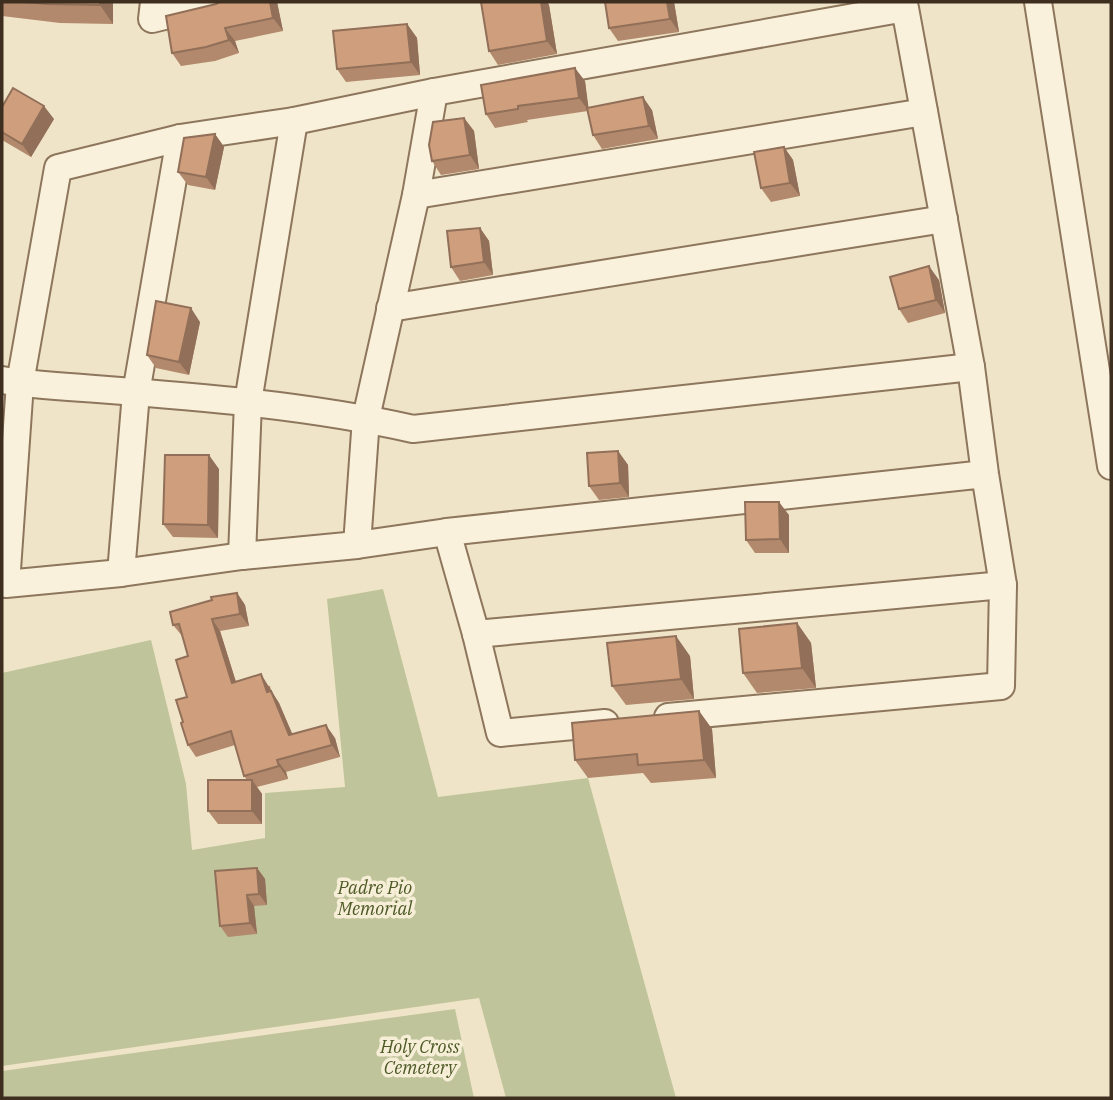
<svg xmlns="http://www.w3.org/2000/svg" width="1113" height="1100" viewBox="0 0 1113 1100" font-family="'IBM Plex Serif',serif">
  <rect width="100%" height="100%" fill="#f0e4c8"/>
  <g fill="#bfc49a">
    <polygon points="383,589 438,797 588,778 676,1098 506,1098 479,998 2,1066 2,673 151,640 186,784 192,850 265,838 265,793 345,787 327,599"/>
    <polygon points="455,1009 474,1098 2,1098 2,1071"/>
  </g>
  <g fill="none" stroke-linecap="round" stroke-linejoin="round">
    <defs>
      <g id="street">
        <polyline points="154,2 152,19 222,2"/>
        <polyline points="1038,2 1111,466"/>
        <polyline points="416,195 924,112"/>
        <polyline points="390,308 944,219"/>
        <path d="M2 380 20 383C151 394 284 400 413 429L971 367"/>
        <polyline points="447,532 476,634 500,733 605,723"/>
        <polyline points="357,545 366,418 416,195 434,92"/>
        <polyline points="242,556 248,402 294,121"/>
        <polyline points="121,573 136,393 180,138"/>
        <polyline points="476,634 1003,585"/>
        <polyline points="668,717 1001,686 1003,585 985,474 971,367 905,8 434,92 294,121 180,138 58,168 20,383 6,584 121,573 242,556 357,545 447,532 985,474"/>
      </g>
    </defs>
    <use href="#street" stroke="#8d765c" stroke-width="30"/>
    <use href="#street" stroke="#faf1dc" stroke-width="26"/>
  </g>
  <g fill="#b2896c">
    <polygon points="2,2 113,2 113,24 60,23 2,16"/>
    <polygon points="277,2 283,31 235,41 239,53 215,61 181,66 172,53"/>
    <polygon points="481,2 547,2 549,5 557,54 498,65 489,51"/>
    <polygon points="605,2 674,2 679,32 618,41 609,28"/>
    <polygon points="407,24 417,38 420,75 346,82 337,69"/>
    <polygon points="585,81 588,108 652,110 658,139 602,149 593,135 588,111 527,120 528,122 495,128 486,114"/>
    <polygon points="2,107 54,119 31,157 2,140"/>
    <polygon points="464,118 474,131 479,169 441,175 432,161"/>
    <polygon points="215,134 224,147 215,190 188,185 178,172"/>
    <polygon points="784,147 793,160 800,196 771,202 761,188"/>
    <polygon points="480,228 489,241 493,275 460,281 451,267"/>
    <polygon points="939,280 945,313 908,323 899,309"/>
    <polygon points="200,322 189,375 156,368 147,355"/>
    <polygon points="618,451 628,465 629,497 599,500 589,486"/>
    <polygon points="219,469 218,538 173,537 163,524"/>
    <polygon points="789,515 789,553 755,553 746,540"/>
    <polygon points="237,593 245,605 249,626 220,631 236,682 270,686 271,691 279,703 292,734 335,738 340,757 286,772 288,779 257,787 262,794 262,824 218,824 208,811 247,780 244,776 235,745 196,757 188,745 183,722 187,697 188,656 183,637 173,625"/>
    <polygon points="797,623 811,643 816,688 757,693 743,673"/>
    <polygon points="690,656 694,699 626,705 612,686"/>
    <polygon points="699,711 712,729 716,778 651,783 643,773 588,778 575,760"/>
    <polygon points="257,868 265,879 267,905 254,906 257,934 228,937 220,926"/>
  </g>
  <g fill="#916f58">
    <polygon points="100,2 113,2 113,24 100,5"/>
    <polygon points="270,2 277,2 283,31 273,18"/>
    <polygon points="541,2 547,2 549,5 557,54 547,41"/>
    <polygon points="667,2 674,2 679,32 670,19"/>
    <polygon points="407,24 417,38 420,75 411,62"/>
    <polygon points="225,28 235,41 239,53 229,40"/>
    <polygon points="575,68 585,81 589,111 579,98"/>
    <polygon points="643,97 652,110 658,139 649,126"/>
    <polygon points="44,106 54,119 31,157 22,144"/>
    <polygon points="464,118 474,131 479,169 470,155"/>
    <polygon points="215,134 224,147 215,190 206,177"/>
    <polygon points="784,147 793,160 800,196 790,183"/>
    <polygon points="480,228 489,241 493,275 484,262"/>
    <polygon points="929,266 939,280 945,313 936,300"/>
    <polygon points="191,308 200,322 189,375 179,362"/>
    <polygon points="618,451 628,465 629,497 620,483"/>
    <polygon points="209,455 219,469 218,538 208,525"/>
    <polygon points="779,502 789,515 789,553 780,539"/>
    <polygon points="237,593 245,605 249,626 240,614"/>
    <polygon points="212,619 220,631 240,695 232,683"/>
    <polygon points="797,623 811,643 816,688 802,668"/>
    <polygon points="676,636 690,656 694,699 681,679"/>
    <polygon points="261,674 279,703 298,747 289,735 267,692"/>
    <polygon points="699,711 712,729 716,778 704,760"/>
    <polygon points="326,725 335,738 340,757 332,745"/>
    <polygon points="277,760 286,772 288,779 279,766"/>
    <polygon points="252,780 262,794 262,824 252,811"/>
    <polygon points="257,868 265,879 267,905 259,894"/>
    <polygon points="247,895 254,906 257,934 250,923"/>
  </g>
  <g fill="#cf9f7d" stroke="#916f58" stroke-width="2">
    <polygon points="25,2 100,2 100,5 47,4"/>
    <polygon points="220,2 270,2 273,18 225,28 229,40 206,47 172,53 166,16 216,4"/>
    <polygon points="481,2 541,2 547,41 489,51"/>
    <polygon points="605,2 667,2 670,19 609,28"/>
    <polygon points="407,24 411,62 337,69 333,31"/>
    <polygon points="575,68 579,98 518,106 518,109 486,114 481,85"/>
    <polygon points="13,88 44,106 22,144 2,132 2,107"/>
    <polygon points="643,97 649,126 593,135 587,108"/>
    <polygon points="464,118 470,155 432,161 429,145 433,122"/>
    <polygon points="215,134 206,177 178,172 184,138"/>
    <polygon points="784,147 790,183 761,188 754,152"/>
    <polygon points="480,228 484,262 451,267 447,231"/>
    <polygon points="929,266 936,300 899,309 890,277"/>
    <polygon points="156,301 191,308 179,362 147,355"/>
    <polygon points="618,451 620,483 589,486 587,453"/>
    <polygon points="165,455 209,455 208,525 163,524"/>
    <polygon points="745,502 779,502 780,539 746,540"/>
    <polygon points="237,593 240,614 212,619 232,683 261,674 267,692 271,691 289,735 326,725 332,745 277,760 279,766 244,776 231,731 188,745 181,723 183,722 176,700 187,697 176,660 188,656 179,624 173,625 170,612 212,600 211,597"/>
    <polygon points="797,623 802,668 743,673 739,629"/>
    <polygon points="676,636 681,679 612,686 607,643"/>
    <polygon points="699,711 704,760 638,765 637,754 575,760 572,723"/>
    <rect x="208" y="780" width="44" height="31"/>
    <polygon points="257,868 259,894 247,895 250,923 220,926 215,871"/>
  </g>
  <g text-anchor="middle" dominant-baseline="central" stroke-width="7" stroke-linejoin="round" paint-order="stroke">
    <g font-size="18" font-style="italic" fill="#4d5a26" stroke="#f7eed8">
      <text x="375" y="887">Padre Pio<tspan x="375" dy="21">Memorial</tspan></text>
      <text x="420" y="1046">Holy Cross<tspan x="420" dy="21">Cemetery</tspan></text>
    </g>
  </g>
  <rect width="1113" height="1100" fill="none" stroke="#3d2e20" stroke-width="7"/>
</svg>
